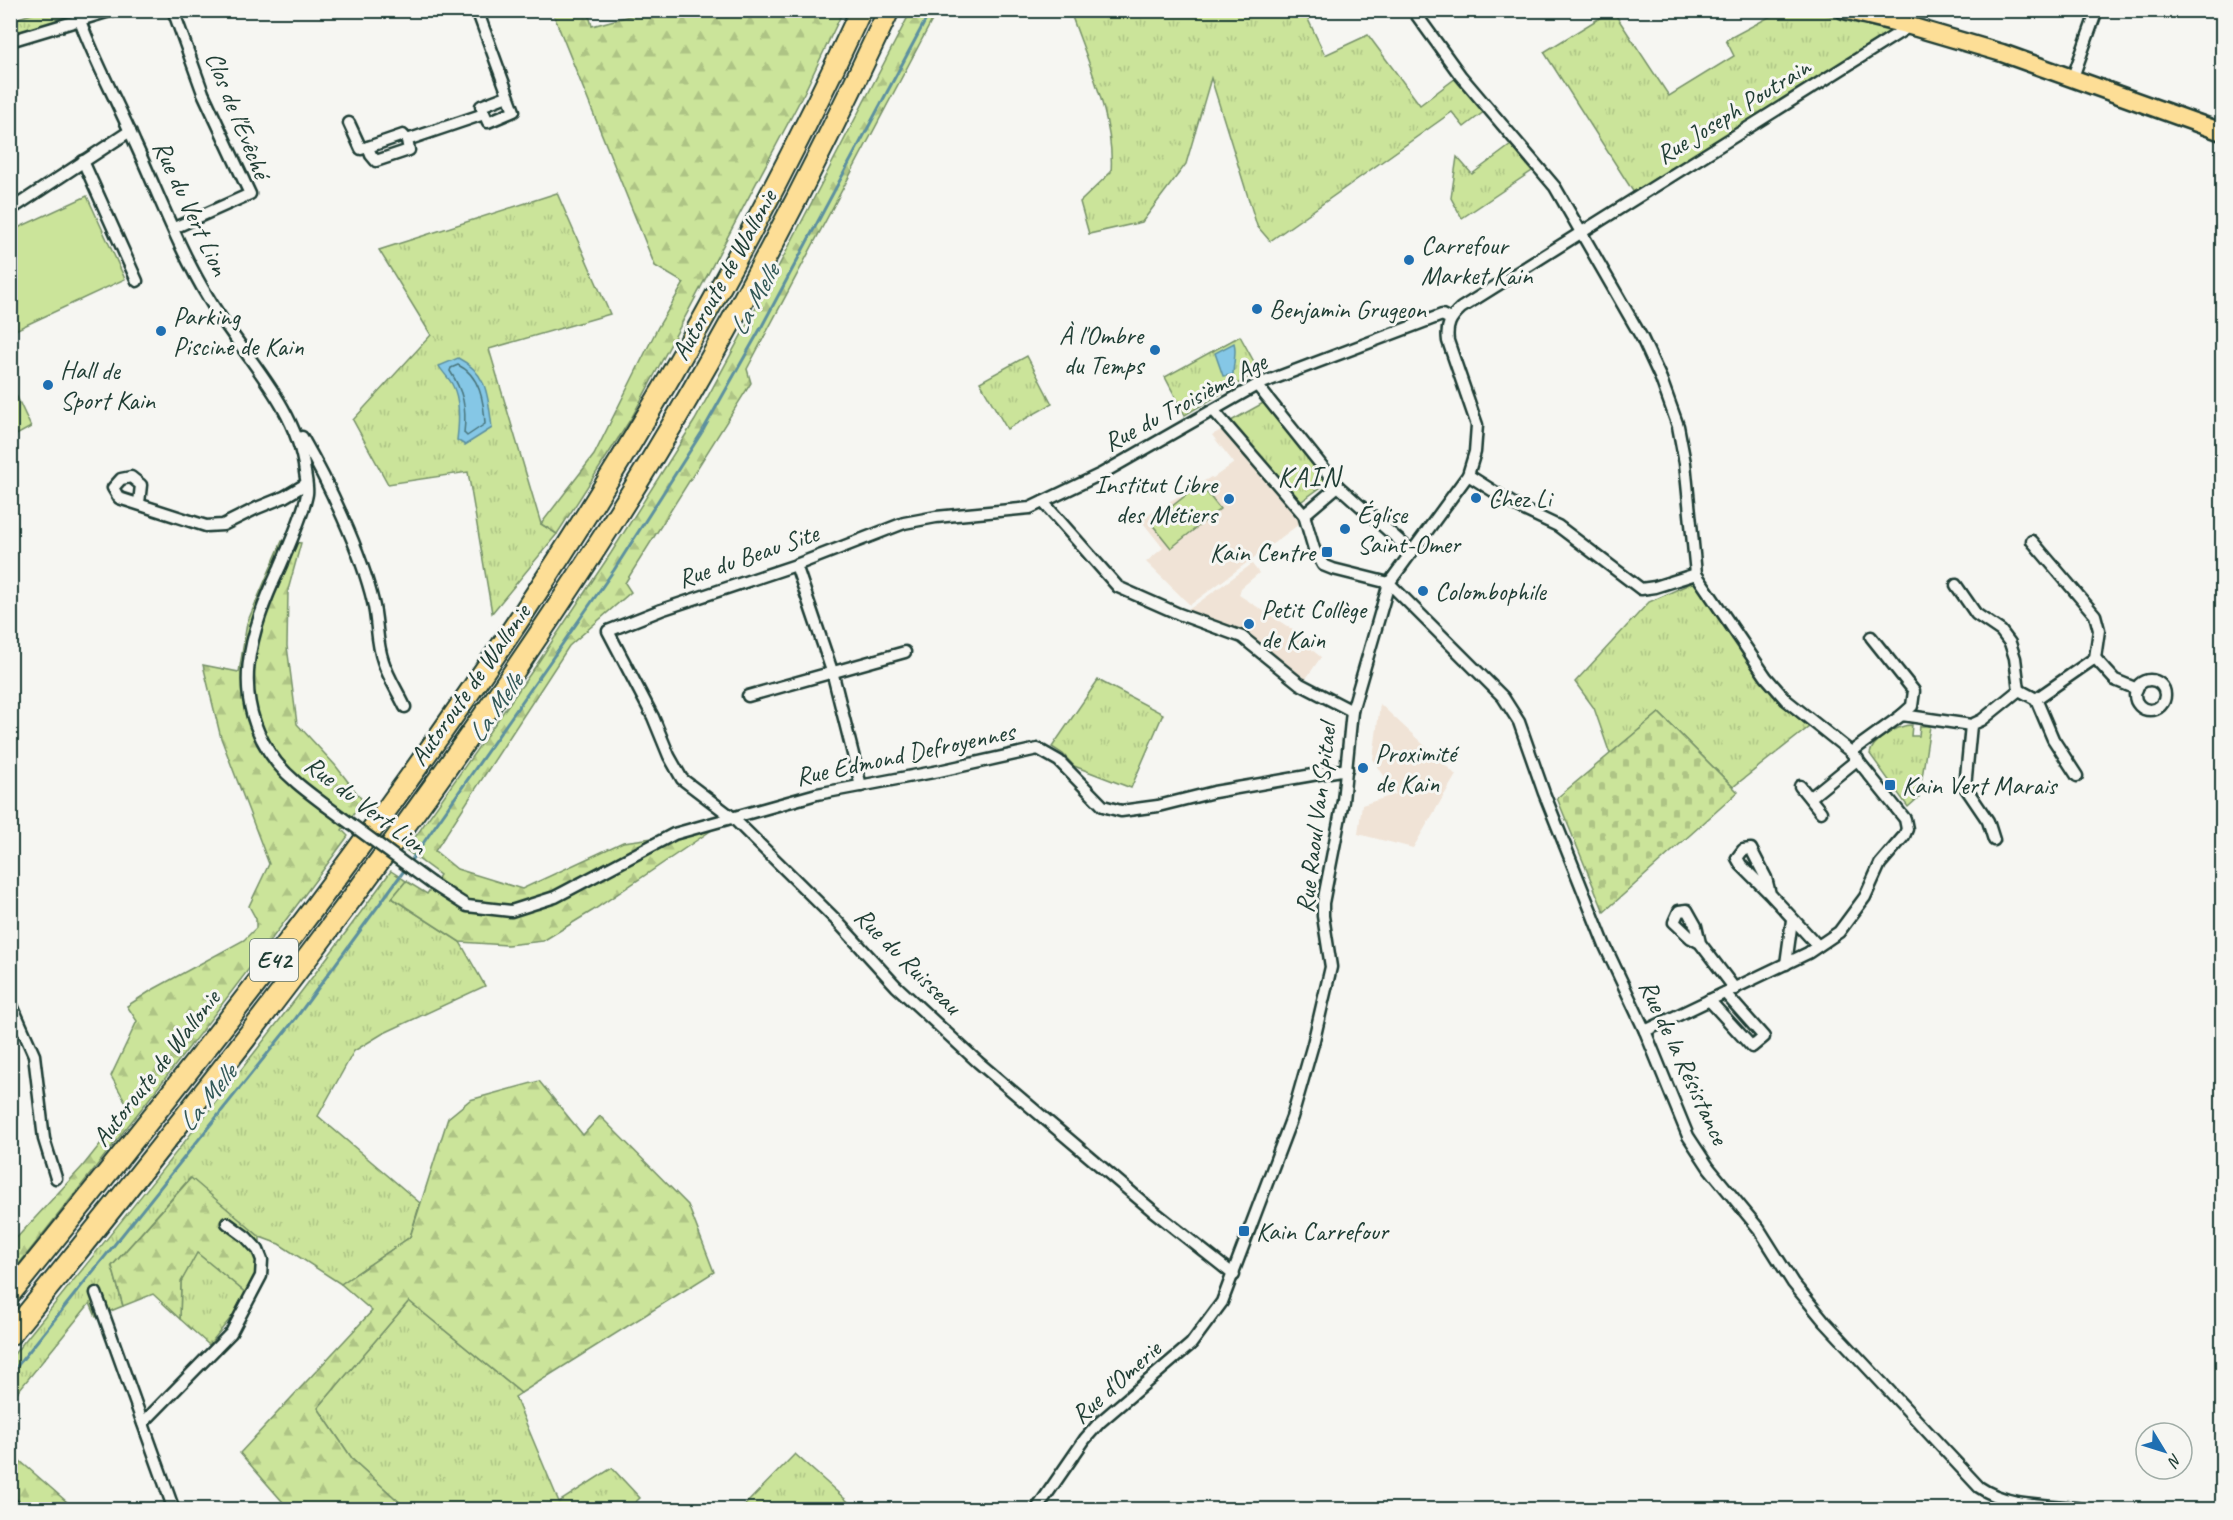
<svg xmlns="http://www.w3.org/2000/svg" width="2233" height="1520" viewBox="0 0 2233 1520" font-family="Caveat,sans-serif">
  <defs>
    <pattern id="grass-tufts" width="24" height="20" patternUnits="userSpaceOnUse" patternTransform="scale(1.5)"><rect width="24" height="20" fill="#cbe49a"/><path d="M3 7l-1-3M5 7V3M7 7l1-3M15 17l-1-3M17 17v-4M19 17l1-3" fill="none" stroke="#aec485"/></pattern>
    <pattern id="forest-firs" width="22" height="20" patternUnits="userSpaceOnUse" patternTransform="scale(1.5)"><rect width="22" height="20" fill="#cbe49a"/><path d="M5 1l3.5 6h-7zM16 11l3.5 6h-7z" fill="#aec485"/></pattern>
    <pattern id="cemetery-stones" width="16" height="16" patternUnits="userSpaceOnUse" patternTransform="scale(1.5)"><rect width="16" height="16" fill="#cbe49a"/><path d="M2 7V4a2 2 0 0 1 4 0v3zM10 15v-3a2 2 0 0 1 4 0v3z" fill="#aec485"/></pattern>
  </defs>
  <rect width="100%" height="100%" fill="#f6f6f2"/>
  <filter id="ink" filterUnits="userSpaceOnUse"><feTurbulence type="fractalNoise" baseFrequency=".0167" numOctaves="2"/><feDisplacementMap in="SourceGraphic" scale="12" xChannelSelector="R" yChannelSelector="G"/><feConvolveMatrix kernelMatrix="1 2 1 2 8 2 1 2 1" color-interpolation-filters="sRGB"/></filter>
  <g filter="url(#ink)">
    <g fill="#f0e3d6">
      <polygon points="1225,428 1263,471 1302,522 1190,605 1146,562 1163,548 1140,519 1211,477 1213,478 1234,463 1212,435"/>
      <polygon points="1252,564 1259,573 1241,588 1239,595 1310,641 1312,650 1321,657 1303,683 1244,635 1184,613"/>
      <polygon points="1380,704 1456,775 1413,848 1358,834 1362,805 1396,794 1373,759"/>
    </g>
    <g fill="url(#grass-tufts)" stroke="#759067" stroke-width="1.5">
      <polygon points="42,11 66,11 72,20 11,39 11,20"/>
      <path d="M1070 11H1304L1325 55 1368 35 1420 105 1460 75 1489 108 1464 127 1452 112 1270 241 1257 226 1211 78 1186 164 1142 222 1089 234 1080 202 1111 172C1115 120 1087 60 1070 11Z"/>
      <polygon points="1611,11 1613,11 1669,96 1734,56 1726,40 1775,14 1776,11 1810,11 1895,30 1634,193 1544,52"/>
      <polygon points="1511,145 1532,171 1462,218 1451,198 1457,157 1472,174"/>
      <polygon points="557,193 610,314 489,349 541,524 557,534 492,613 468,472 388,484 353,420 431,335 379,250"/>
      <polygon points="1240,336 1259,371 1185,415 1165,377"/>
      <polygon points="1027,356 1052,404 1007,429 980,382"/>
      <polygon points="1265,402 1328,482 1299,503 1231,421"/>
      <polygon points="1694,582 1781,704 1809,727 1733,787 1659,713 1610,754 1594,708 1575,682 1649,602"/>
      <polygon points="1098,680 1163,714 1131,788 1074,766 1063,754 1052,747"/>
      <path d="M1912 725 1911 736H1919L1920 726H1930L1919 797 1908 807 1870 754C1872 740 1898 725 1912 725Z"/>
      <path d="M391 871 406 881 392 898 460 942 485 986 382 1034 354 1051 318 1116 420 1203 410 1237 341 1284 279 1244 260 1237 190 1178 112 1266 123 1306 96 1317 90 1303 11 1400V1358C140 1198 270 1038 391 871Z"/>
      <polygon points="197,1252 246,1293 234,1314 209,1345 180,1319 181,1281"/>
      <polygon points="409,1301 521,1393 515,1397 559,1502 612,1468 640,1498 627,1510 407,1509 353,1460 318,1408"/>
      <polygon points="795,1454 855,1508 854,1509 741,1509"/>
    </g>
    <g fill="url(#forest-firs)" stroke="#759067" stroke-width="1.5">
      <polygon points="552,11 588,11 592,26 648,11 843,11 804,93 632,417 557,534 541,524 594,455 658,327 684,283 655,266"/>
      <polygon points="911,11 937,11 747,369 751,383 625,583 631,592 569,646 435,851 457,869 522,889 623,842 712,830 592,911 543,941 507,945 460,942 392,898 406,881 427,894 440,875 406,850 535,667 611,553 695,420 773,277"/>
      <path d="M282 541 301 543 288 590 287 646 297 724 335 765 363 801 342 830 348 836C239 985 126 1130 11 1274V1244L82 1167 129 1108 111 1076 137 1021 127 1006 152 990 244 940 256 928V919L249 906 269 864 221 738 203 665 239 672 247 623Z"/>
      <polygon points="539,1081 583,1135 600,1116 688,1205 714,1272 521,1393 409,1301 318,1408 353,1460 407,1509 289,1509 240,1453 372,1311 341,1284 410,1237 448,1118 470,1100"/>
      <path d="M191 1178 260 1237C260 1263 259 1270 246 1293L197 1253 181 1282 180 1319 153 1294 123 1306 112 1266Z"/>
      <polygon points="11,1453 75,1509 11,1509"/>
    </g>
    <polygon fill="url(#cemetery-stones)" stroke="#759067" stroke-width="1.5" points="1659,713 1738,792 1604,912 1557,798"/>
    <g fill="#cbe49a" stroke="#759067" stroke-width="1.5">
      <polygon points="87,196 125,279 11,332 11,231"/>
      <polygon points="11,384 31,427 11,438 10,438"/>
      <polygon points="1200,484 1220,509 1171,548 1151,523"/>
    </g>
    <g fill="#85c7e6" stroke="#5c909f" stroke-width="1.5">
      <path d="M1234 343C1237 351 1233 365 1233 375L1223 376 1215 353Z"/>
      <path d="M458 358C488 373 488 397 492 428L465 445 457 440C459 424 461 402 453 386 450 379 443 373 439 366Z"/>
    </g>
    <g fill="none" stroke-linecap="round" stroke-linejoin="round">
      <path stroke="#48747b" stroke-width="1.5" d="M458 365C480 375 484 402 485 424L467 436 464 433C467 408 463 391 450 371L451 368Z"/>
      <g stroke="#5c909f" stroke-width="3">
        <polyline points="410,862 614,570 702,432 762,326 931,10"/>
        <polyline points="10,1375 296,1018 406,868"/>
      </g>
      <defs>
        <g id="street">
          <path d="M76 10C92 56 116 99 135 143 159 195 179 250 209 299 242 355 297 405 305 472 306 479 308 488 307 494 304 513 288 548 280 567 250 632 227 699 277 763 291 780 308 792 325 805"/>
          <polyline points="173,10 203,93 250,194 174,228"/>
          <polyline points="477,10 514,111 488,122 481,106 507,96"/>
          <polyline points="1413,10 1460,75 1555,187 1642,338 1661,379 1678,426 1685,463 1696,574 1766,677 1786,700 1851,752 1905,819 1907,829 1904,836 1880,864 1865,897 1839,932 1808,953 1645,1031"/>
          <polyline points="10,41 113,10"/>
          <polyline points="2073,77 2097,10"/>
          <polyline points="349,123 361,149 368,147"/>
          <polyline points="407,140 403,135 368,147 371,155 376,161 409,150 407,140 484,114"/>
          <polyline points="83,161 137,281"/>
          <polyline points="10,210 130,131"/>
          <polyline points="1257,385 1338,486 1411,551"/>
          <polyline points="1214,411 1304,515 1314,549 1323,565 1333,569 1389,583"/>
          <path d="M302 437C328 482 361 551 373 602 378 621 376 642 383 661 388 677 398 692 405 707"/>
          <polyline points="1468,475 1520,508 1558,526 1641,589 1655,587 1696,574"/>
          <polyline points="1043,502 1118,587 1179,614 1242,637 1300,684 1352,711"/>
          <polyline points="139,503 141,485 131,477 121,479 113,488 119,498 206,526 223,525 257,508 284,497 306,484"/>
          <polyline points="1304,515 1338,486"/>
          <polyline points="796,565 832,671 861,786"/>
          <path d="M1389 583 1503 697 1519 722 1544 793 1605 946 1645 1031 1688 1136 1709 1168 1759 1229 1793 1283 1825 1322 1979 1487C2011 1509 2053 1503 2090 1510"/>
          <polyline points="1956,585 1976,614 2001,631 2010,643 2015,658 2019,690"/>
          <polyline points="1871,637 1914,691 1912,706 1902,715"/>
          <polyline points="2095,658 2115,680 2137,689"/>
          <circle cx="2150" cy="695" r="15"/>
          <polyline points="748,696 905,652"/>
          <polyline points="2036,699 2053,739 2077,776"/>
          <polyline points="1971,725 1965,787 1988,821 1994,840"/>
          <polyline points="1851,752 1902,715 1971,725 1982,720 2019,690 2036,699 2095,658 2099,630 2095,615 2032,541"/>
          <polyline points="1800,786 1821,812"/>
          <polyline points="1810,798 1858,759"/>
          <polyline points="431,883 467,906 511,911 555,897 674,834 817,794 939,771 1033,750 1038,749 1059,761 1103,806 1121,811 1158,806 1214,792 1347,769"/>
          <polyline points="1770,894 1741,865 1737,858 1743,850 1751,849 1766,878 1770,894 1818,946"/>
          <polyline points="1700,943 1691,938 1674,922 1679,911 1687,910 1696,926 1700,943 1735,989"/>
          <polyline points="1786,964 1792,920"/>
          <polyline points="1709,1000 1752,1047 1764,1037 1725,993"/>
          <polyline points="10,1001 34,1055 44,1139 56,1178"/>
          <polyline points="1234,1275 1152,1210 978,1062 896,986 835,919 732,817 682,779 669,756 653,717 608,631 661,610 796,565 904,523 936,517 1030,508 1101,474 1257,385 1442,315 1450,319"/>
          <polyline points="96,1293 174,1510"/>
          <polyline points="143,1423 231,1333 261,1276 262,1260 258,1250 246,1237 227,1223"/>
          <path d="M1036 1510 1085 1439 1100 1422 1191 1344 1222 1302 1292 1117 1313 1044 1331 967 1323 916V903L1343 801 1352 711 1389 583 1468 475 1475 452 1477 425 1448 341C1446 326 1450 318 1461 308L1910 26"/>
        </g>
        <polyline id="secondary" points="10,1506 15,1510"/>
        <polyline id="primary" points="1844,10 1910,26 2002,53 2222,132"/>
        <g id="highway">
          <path d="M10 1294C189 1073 366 850 524 612 651 420 764 220 861 10"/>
          <path d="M10 1335C217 1080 420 821 598 545 708 375 803 194 889 10"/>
        </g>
      </defs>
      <use href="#street" stroke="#1f3d34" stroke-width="15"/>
      <use href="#secondary" stroke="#1f3d34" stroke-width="20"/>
      <use href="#primary" stroke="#1f3d34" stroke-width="21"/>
      <use href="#highway" stroke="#1f3d34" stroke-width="24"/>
      <use href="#street" stroke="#f6f6f2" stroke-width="10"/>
      <use href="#secondary" stroke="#f6f6f2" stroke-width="15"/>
      <use href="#primary" stroke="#fdde96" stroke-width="16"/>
      <use href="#highway" stroke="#fdde96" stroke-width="20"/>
      <defs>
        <polyline id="street-bridge" points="325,805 431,883"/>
      </defs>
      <use href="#street-bridge" stroke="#1f3d34" stroke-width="15" stroke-linecap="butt"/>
      <use href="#street-bridge" stroke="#f6f6f2" stroke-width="10"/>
    </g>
  </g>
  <g fill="#1f6fb2" stroke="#f6f6f2" stroke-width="2">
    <circle cx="1409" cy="260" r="6"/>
    <circle cx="1257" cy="309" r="6"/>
    <circle cx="161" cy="331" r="6"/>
    <circle cx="1155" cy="350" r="6"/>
    <circle cx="48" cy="385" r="6"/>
    <circle cx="1476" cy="498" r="6"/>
    <circle cx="1229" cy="499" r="6"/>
    <circle cx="1345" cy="529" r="6"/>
    <rect x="1321" y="546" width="12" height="12" rx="3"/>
    <circle cx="1423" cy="591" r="6"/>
    <circle cx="1249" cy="624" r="6"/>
    <circle cx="1363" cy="768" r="6"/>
    <rect x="1884" y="779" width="12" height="12" rx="3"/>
    <rect x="1238" y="1225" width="12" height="12" rx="3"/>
  </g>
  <g text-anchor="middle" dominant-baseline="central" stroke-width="6" stroke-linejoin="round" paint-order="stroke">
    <rect fill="#f6f6f2" stroke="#60746d" stroke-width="1.5" x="250" y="939" width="48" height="42" rx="4.5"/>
    <g font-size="24" font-weight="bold" fill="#1f3d34">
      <text x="274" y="960">E42</text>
    </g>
    <g font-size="26" fill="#1f3d34" stroke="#f6f6f2">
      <text transform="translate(1733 111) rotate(-32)">Rue Joseph Poutrain</text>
      <text transform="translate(238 115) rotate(68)">Clos de l'Evêché</text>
      <text transform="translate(191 208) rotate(65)">Rue du Vert Lion</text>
      <text transform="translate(724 275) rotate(-61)">Autoroute de Wallonie</text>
      <text transform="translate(1185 402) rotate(-28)">Rue du Troisième Age</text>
      <text transform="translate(748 556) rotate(-19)">Rue du Beau Site</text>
      <text transform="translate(470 685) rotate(-55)">Autoroute de Wallonie</text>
      <text transform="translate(905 754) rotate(-12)">Rue Edmond Defroyennes</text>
      <text transform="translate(366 805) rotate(37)">Rue du Vert Lion</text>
      <text transform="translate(1316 818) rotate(-83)">Rue Raoul Van Spitael</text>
      <text transform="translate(908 961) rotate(45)">Rue du Ruisseau</text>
      <text transform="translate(1684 1062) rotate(65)">Rue de la Résistance</text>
      <text transform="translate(156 1068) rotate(-52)">Autoroute de Wallonie</text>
      <text transform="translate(1116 1382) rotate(-42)">Rue d'Omerie</text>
    </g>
    <g font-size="26" fill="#1f3d34" stroke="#f6f6f2" text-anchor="start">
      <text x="1421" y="245">Carrefour<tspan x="1421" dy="30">Market Kain</tspan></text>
      <text x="1269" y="309">Benjamin Grugeon</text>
      <text x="173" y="316">Parking<tspan x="173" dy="30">Piscine de Kain</tspan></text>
      <text x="1143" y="335" text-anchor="end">À l'Ombre<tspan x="1143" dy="30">du Temps</tspan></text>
      <text x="60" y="370">Hall de<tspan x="60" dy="30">Sport Kain</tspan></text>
      <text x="1217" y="484" text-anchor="end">Institut Libre<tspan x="1217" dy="30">des Métiers</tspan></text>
      <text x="1488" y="498">Chez Li</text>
      <text x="1357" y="514">Église<tspan x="1357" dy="30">Saint-Omer</tspan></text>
      <text x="1315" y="552" text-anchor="end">Kain Centre</text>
      <text x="1435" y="591">Colombophile</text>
      <text x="1261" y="609">Petit Collège<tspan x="1261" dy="30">de Kain</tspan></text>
      <text x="1375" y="753">Proximité<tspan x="1375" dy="30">de Kain</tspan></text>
      <text x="1902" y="785">Kain Vert Marais</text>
      <text x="1256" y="1231">Kain Carrefour</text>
    </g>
    <g font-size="27" font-style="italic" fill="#335958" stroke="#f6f6f2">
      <text transform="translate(754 300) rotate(-61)">La Melle</text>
      <text transform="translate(495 708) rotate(-55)">La Melle</text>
      <text transform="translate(207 1098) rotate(-51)">La Melle</text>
    </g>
    <g font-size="28" letter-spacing="1.5" fill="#1f3d34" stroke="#f6f6f2">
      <text x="1309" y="476">KAIN</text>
    </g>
  </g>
  <rect width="2233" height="1520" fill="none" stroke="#f6f6f2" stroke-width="36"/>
  <rect x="18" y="18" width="2197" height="1484" fill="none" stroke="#1f3d34" stroke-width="2" filter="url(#ink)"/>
  <g transform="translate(2164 1451) rotate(128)"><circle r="28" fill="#f6f6f2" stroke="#a0aca6" stroke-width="1.5"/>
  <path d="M0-4.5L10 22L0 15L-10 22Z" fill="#1f6fb2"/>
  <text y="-9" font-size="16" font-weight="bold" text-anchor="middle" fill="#1f3d34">N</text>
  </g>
</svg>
